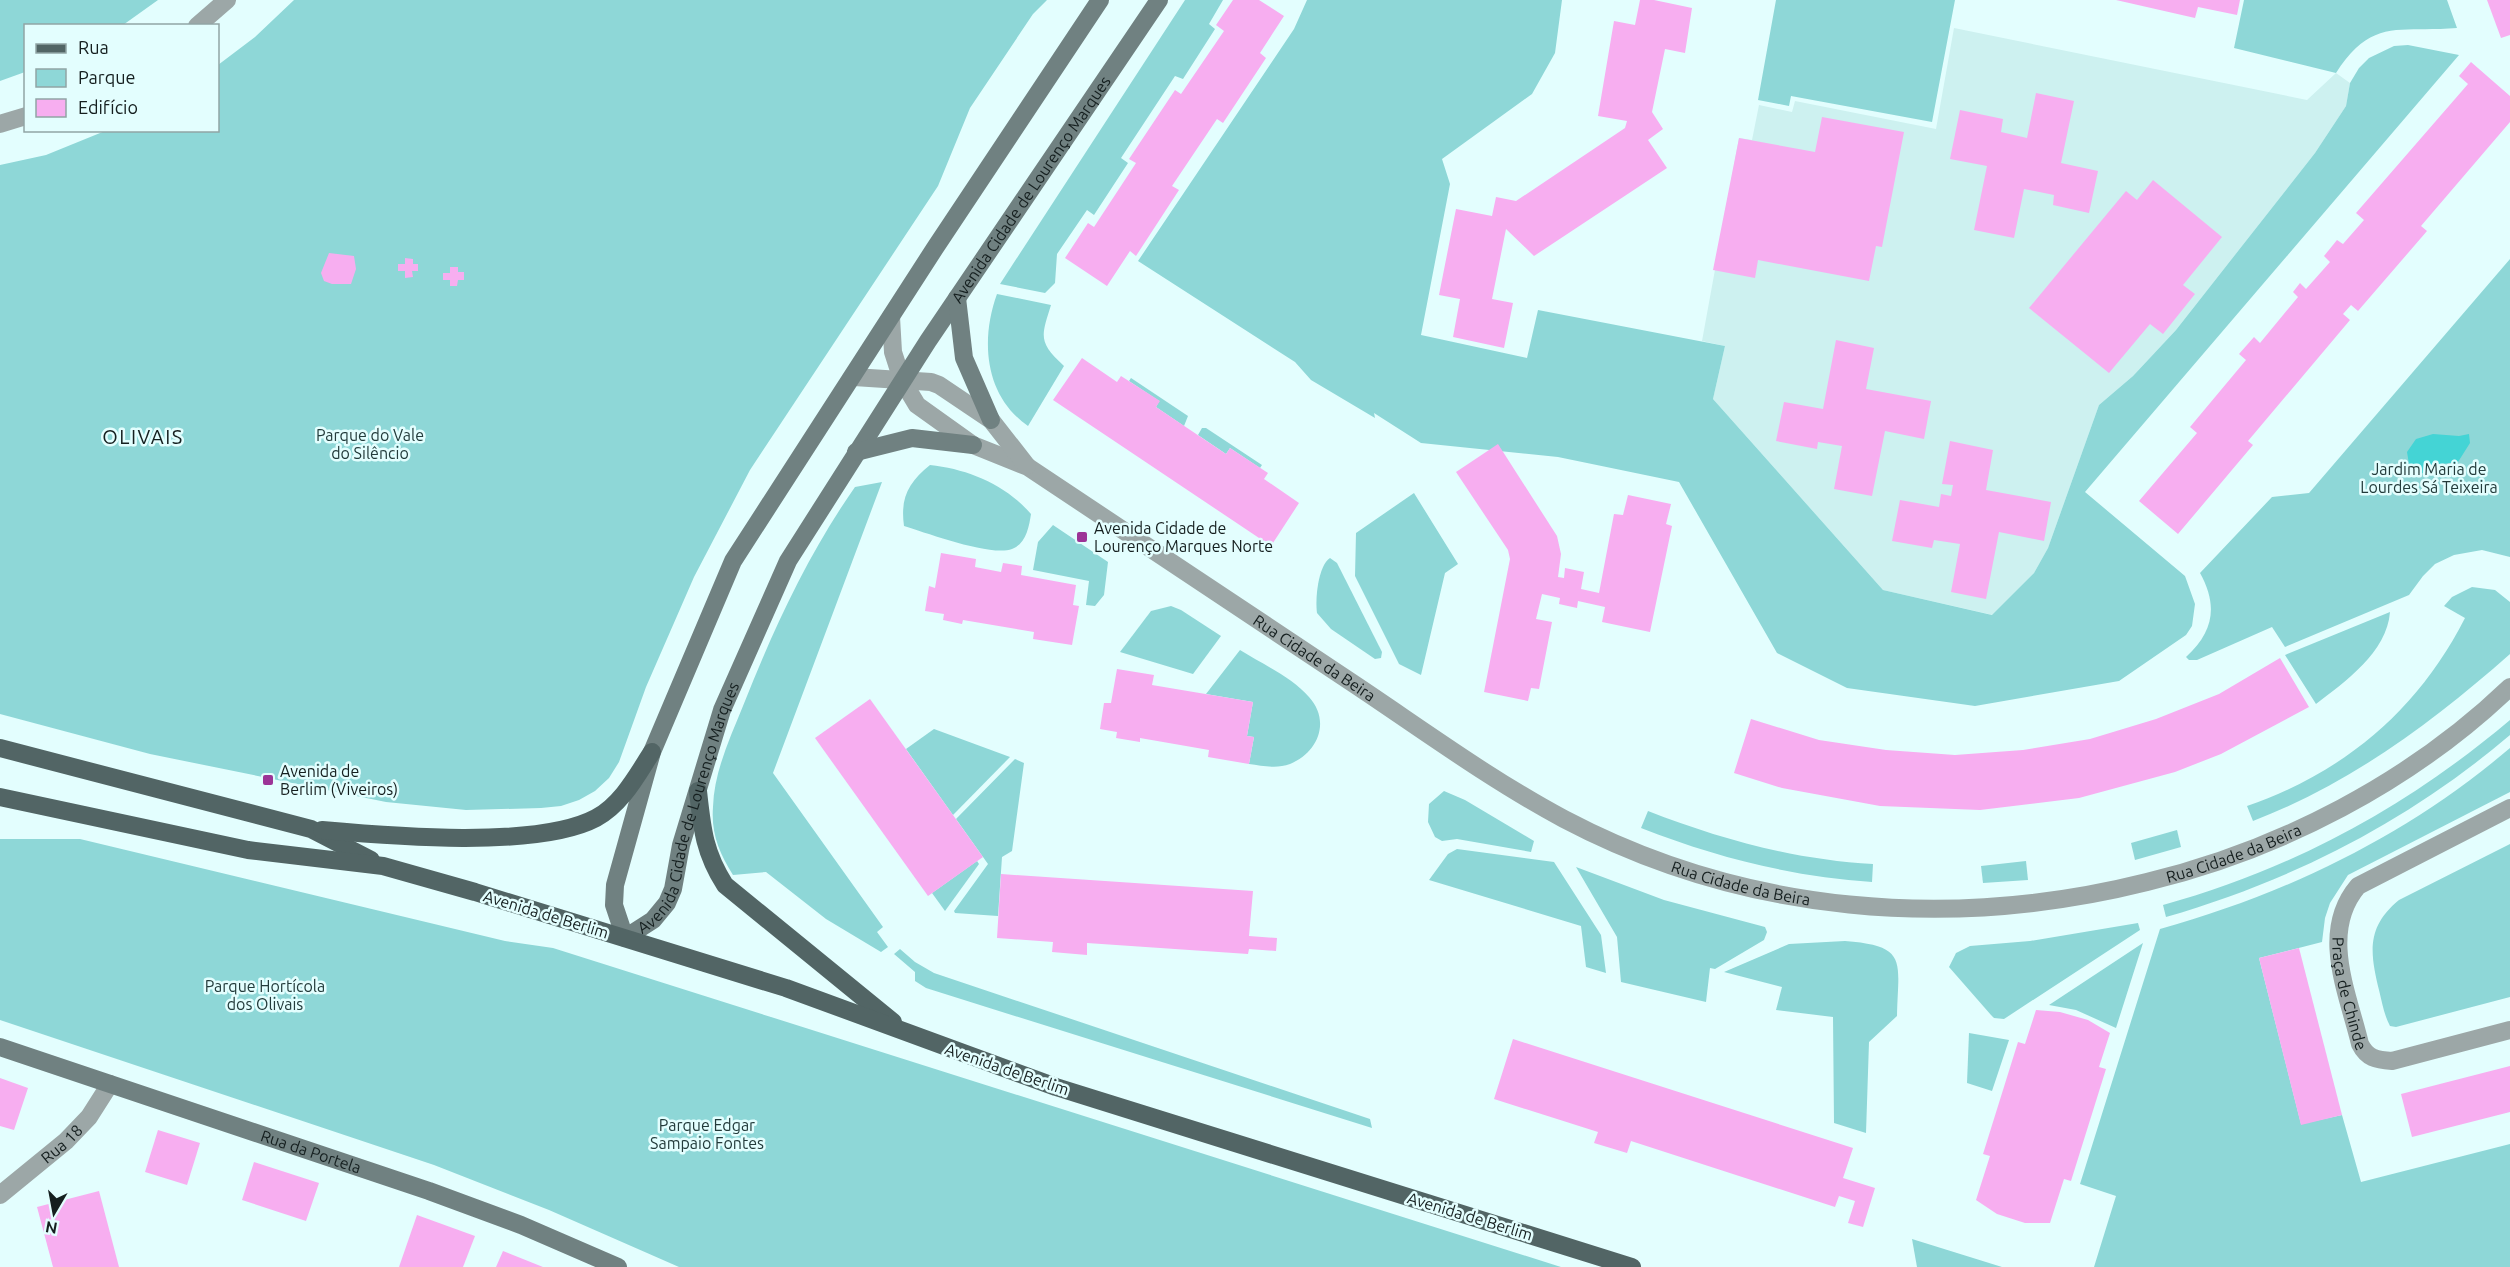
<svg xmlns="http://www.w3.org/2000/svg" width="2510" height="1267" viewBox="0 0 2510 1267" font-family="Ubuntu,sans-serif">
  <rect width="100%" height="100%" fill="#e3fefe"/>
  <polygon fill="#cdf1f0" points="1954,28 2307,100 2336,73 2350,83 2346,106 2315,153 2176,330 2133,376 2099,405 2048,548 2034,573 1993,615 1883,590 1713,399 1725,346 1702,341 1739,138 1752,140 1759,105 1792,112 1795,101 1936,129"/>
  <g fill="#8ed7d7">
    <polygon points="0,0 158,0 123,25 26,26 25,72 0,81"/>
    <polygon points="294,0 1047,0 1033,14 970,108 938,186 750,470 694,577 646,687 619,762 609,778 595,791 579,800 561,806 541,808 466,810 386,802 150,754 0,714 0,165 46,155 105,131 218,130 218,65 255,37"/>
    <polygon points="1185,0 1223,0 1209,24 1215,29 1183,79 1175,76 1121,158 1128,163 1094,215 1087,210 1057,254 1055,283 1045,293 1000,284"/>
    <polygon points="1307,0 1562,0 1555,53 1532,94 1442,159 1450,184 1421,335 1527,358 1538,310 1725,346 1713,399 1883,590 1992,615 2034,573 2048,548 2099,405 2133,376 2176,330 2315,153 2346,106 2350,83 2359,68 2369,58 2394,46 2408,45 2459,55 2085,492 2185,576 2195,604 2192,626 2186,635 2119,681 1975,706 1847,688 1777,653 1679,482 1558,457 1421,443 1374,413 1375,418 1311,380 1295,362 1138,261 1294,29"/>
    <polygon points="1776,0 1955,0 1932,122 1791,96 1789,106 1758,100"/>
    <path d="M2244 0H2447L2457 28C2401 33 2372 16 2336 73L2234 48Z"/>
    <path d="M2510 259V557L2482 550 2454 555 2435 564 2423 576 2409 595 2285 647 2272 627 2197 660H2189L2186 657C2214 632 2218 605 2200 573L2272 497 2309 493Z"/>
    <path d="M997 294 1051 305C1041 337 1038 342 1064 366L1028 426C985 396 980 341 997 294Z"/>
    <polygon points="1131,378 1188,416 1184,426 1156,407 1159,401 1129,381"/>
    <polygon points="1202,428 1206,428 1262,465 1260,468 1230,448 1226,454 1198,435"/>
    <path d="M930 465C968 469 1006 485 1031 514 1029 527 1026 544 1012 549 991 557 927 533 904 526 900 497 909 482 930 465Z"/>
    <path d="M882 482 773 773 883 927 877 932 888 947 881 952 826 919 766 872 733 875C719 853 711 833 713 807 714 772 730 738 743 706 773 630 808 554 855 487Z"/>
    <polygon points="1414,493 1458,564 1445,573 1421,675 1399,664 1355,576 1356,533"/>
    <polygon points="1053,525 1108,562 1104,595 1095,606 1086,605 1089,581 1033,570 1038,542"/>
    <path d="M1330 558 1337 563 1382 652 1381 658 1375 659 1331 629 1317 613C1315 599 1318 566 1330 558Z"/>
    <path d="M2472 587 2495 590 2510 602V654C2433 722 2350 784 2253 821L2247 806C2345 772 2418 710 2465 618L2444 606 2452 597Z"/>
    <polygon points="1171,606 1181,610 1221,636 1193,674 1120,652 1151,611"/>
    <path d="M2390 612C2387 652 2345 682 2316 704L2285 655Z"/>
    <path d="M1240 650C1262 664 1292 677 1309 697 1331 721 1318 753 1290 764 1277 769 1263 766 1249 764L1254 737 1247 736 1253 702 1206 694Z"/>
    <path d="M2510 720V735C2409 821 2294 880 2166 917L2163 905C2293 869 2407 807 2510 720Z"/>
    <polygon points="934,729 1010,757 953,815 906,749"/>
    <path d="M2510 748V792L2348 875 2330 903 2325 918 2322 942 2259 958 2301 1124 2342 1115 2361 1182 2510 1144V1267H2094L2116 1196 2080 1184 2160 929C2289 893 2408 835 2510 748Z"/>
    <polygon points="1015,759 1024,763 1012,851 1002,857 998,916 955,913 954,911 988,864 956,819"/>
    <polygon points="1444,791 1465,800 1534,841 1531,852 1457,839 1442,841 1435,837 1428,822 1429,804"/>
    <path d="M1648 811C1720 839 1795 860 1873 864L1872 882C1793 877 1715 857 1641 828Z"/>
    <polygon points="2177,830 2181,847 2135,860 2131,843"/>
    <polygon points="0,839 80,839 505,941 553,948 1561,1267 679,1267 549,1210 434,1165 0,1020"/>
    <path d="M2510 844V997L2396 1027 2390 1026C2384 1015 2382 1002 2379 990 2370 953 2366 927 2399 900Z"/>
    <polygon points="1457,849 1554,862 1601,935 1606,973 1586,967 1581,926 1429,880 1448,854"/>
    <polygon points="977,861 979,864 945,911 932,893"/>
    <polygon points="2026,861 2028,880 1983,883 1981,866"/>
    <polygon points="1576,867 1664,900 1765,927 1767,932 1764,940 1715,969 1710,968 1706,1002 1621,982 1617,937"/>
    <polygon points="2138,923 2140,930 2004,1019 1994,1018 1991,1015 1949,967 1956,953 1970,946 2030,941"/>
    <path d="M1845 941C1909 946 1898 961 1897 1016L1869 1042 1866 1133 1834 1123 1833 1017 1776 1010 1782 987 1724 972 1789 944Z"/>
    <polygon points="2143,943 2116,1028 2076,1010 2049,1005"/>
    <polygon points="900,949 915,962 934,973 1370,1119 1372,1128 926,988 915,981 915,972 894,954"/>
    <polygon points="1969,1033 2009,1040 1992,1091 1967,1083"/>
    <polygon points="1912,1239 2002,1267 1917,1267"/>
  </g>
  <polygon fill="#44d4d5" points="2433,434 2459,436 2469,434 2470,443 2458,462 2441,464 2430,472 2422,473 2409,464 2407,452 2416,439"/>
  <g fill="#f7aef0">
    <polygon points="1233,0 1259,0 1284,16 1260,53 1266,58 1223,123 1217,119 1172,186 1179,190 1136,256 1130,251 1107,286 1065,258 1088,223 1094,227 1136,163 1129,159 1175,90 1181,94 1224,31 1216,25"/>
    <polygon points="1640,0 1654,0 1692,8 1685,53 1665,49 1652,112 1663,129 1648,140 1667,168 1534,256 1506,229 1492,299 1513,303 1504,348 1453,337 1460,299 1439,295 1456,209 1492,216 1496,197 1516,201 1625,128 1627,121 1598,116 1614,21 1635,25"/>
    <polygon points="2116,0 2240,0 2237,15 2198,7 2195,18"/>
    <polygon points="2487,0 2510,0 2510,35 2501,38"/>
    <polygon points="2471,62 2510,96 2510,122 2421,226 2427,231 2358,311 2351,305 2343,314 2350,320 2248,441 2253,445 2178,534 2139,501 2197,433 2190,427 2246,360 2239,354 2254,337 2260,343 2298,297 2293,292 2300,283 2306,289 2330,262 2324,256 2337,240 2343,244 2364,220 2356,213 2468,84 2459,76"/>
    <polygon points="2036,93 2074,101 2061,163 2098,171 2089,213 2053,205 2054,195 2024,189 2014,238 1974,230 1987,166 1950,159 1960,110 2003,119 2001,132 2027,138"/>
    <polygon points="1822,117 1904,132 1882,247 1876,246 1869,281 1758,260 1755,278 1713,270 1739,138 1815,152"/>
    <polygon points="2153,180 2222,237 2183,285 2195,294 2163,334 2150,324 2109,373 2029,308 2126,191 2137,200"/>
    <polygon points="329,253 354,256 356,269 351,284 332,284 324,281 321,273"/>
    <polygon points="405,258 413,259 413,264 418,264 418,271 412,271 413,277 405,278 405,271 398,271 398,264 405,264"/>
    <polygon points="450,267 458,267 458,272 464,272 464,280 458,280 457,286 450,286 450,280 443,280 443,273 450,273"/>
    <polygon points="1836,340 1874,348 1866,389 1931,401 1924,439 1885,431 1872,496 1834,489 1842,446 1818,442 1817,449 1776,441 1784,402 1823,409"/>
    <polygon points="1082,358 1117,382 1121,376 1160,401 1156,407 1226,454 1230,448 1268,473 1264,479 1299,503 1271,546 1053,400"/>
    <polygon points="1950,441 1993,450 1986,490 2051,502 2044,541 1999,532 1986,599 1951,592 1960,544 1934,540 1932,548 1892,541 1900,500 1939,507 1941,494 1951,496 1953,485 1942,484"/>
    <polygon points="1498,444 1557,536 1561,554 1558,577 1564,578 1565,568 1584,572 1581,589 1599,593 1614,514 1623,515 1628,495 1671,504 1666,524 1672,526 1650,632 1602,622 1605,607 1578,601 1577,608 1559,604 1560,598 1542,594 1536,619 1552,622 1539,689 1531,688 1528,701 1484,692 1510,559 1508,550 1456,472"/>
    <polygon points="941,553 976,559 975,567 1001,572 1003,563 1022,566 1021,575 1076,585 1073,605 1079,606 1072,645 1033,639 1034,632 963,620 962,624 943,620 944,614 925,611 929,586 935,588"/>
    <polygon points="2280,658 2309,707 2221,754 2175,772 2079,798 1980,810 1880,806 1782,788 1734,773 1751,719 1819,740 1886,750 1955,755 2023,750 2090,739 2156,719 2219,694"/>
    <polygon points="1117,669 1154,675 1152,685 1253,702 1247,736 1254,737 1249,764 1208,757 1209,750 1140,738 1140,742 1116,738 1117,732 1100,729 1104,703 1111,703"/>
    <polygon points="870,699 983,857 928,896 815,738"/>
    <polygon points="1001,874 1253,891 1249,936 1277,938 1276,951 1249,949 1248,954 1087,943 1087,955 1052,952 1053,942 997,938"/>
    <polygon points="2299,948 2342,1115 2301,1125 2259,958"/>
    <polygon points="2036,1010 2060,1012 2088,1020 2110,1033 2099,1067 2106,1069 2071,1181 2064,1179 2050,1223 2025,1223 1997,1214 1976,1200 1990,1156 1983,1154 2018,1042 2025,1044"/>
    <polygon points="1513,1039 1853,1148 1843,1178 1875,1188 1863,1227 1848,1223 1855,1201 1839,1196 1835,1207 1631,1141 1627,1153 1594,1143 1598,1132 1494,1099"/>
    <polygon points="2510,1066 2510,1112 2412,1137 2401,1094"/>
    <polygon points="0,1078 28,1088 14,1130 0,1126"/>
    <polygon points="158,1130 200,1143 187,1185 145,1172"/>
    <polygon points="254,1162 319,1183 306,1221 242,1200"/>
    <polygon points="99,1191 119,1267 53,1267 37,1207"/>
    <polygon points="417,1215 475,1236 463,1267 399,1267"/>
    <polygon points="503,1251 543,1267 496,1267"/>
  </g>
  <g fill="none" stroke-linecap="round" stroke-linejoin="round">
    <g stroke="#9ca7a7" stroke-width="18">
      <polyline points="197,26 227,0"/>
      <polyline points="0,124 26,116"/>
      <path id="s1" d="M891 317 893 352 902 380 917 405 973 445 1028 467C1137 539 1245 612 1354 684 1423 730 1491 780 1564 819 1744 914 1951 931 2147 882 2280 850 2411 782 2510 687"/>
      <polyline points="854,377 931,382 939,385 991,420 1027,466"/>
      <path id="s2" d="M2510 808 2358 886C2319 932 2348 993 2360 1044 2367 1058 2376 1060 2392 1061L2510 1030"/>
      <path id="s3" d="M0 1195 66 1141 89 1117 110 1084"/>
    </g>
    <g stroke="#708181" stroke-width="18">
      <path id="s4" d="M1100 0 935 248 733 561 652 752 615 885 614 905 625 938 653 920 667 903 673 889 681 845 722 710 788 561 928 341 1159 0"/>
      <polyline points="957,298 964,358 991,420"/>
      <polyline points="856,452 912,438 973,445"/>
      <path id="s5" d="M0 1047 429 1191 521 1225 618 1267"/>
    </g>
    <g stroke="#526565" stroke-width="18">
      <polyline points="0,748 311,829 371,860"/>
      <path d="M698 791C702 828 704 852 725 885L893 1022"/>
      <polyline points="0,797 248,850 383,866 475,892 786,988 1056,1087 1632,1267"/>
      <path d="M322 830C390 836 538 849 596 818 622 804 637 775 652 752"/>
    </g>
  </g>
  <g fill="#9c3497" stroke="#e3fefe" stroke-width="2">
    <rect x="1076" y="531" width="12" height="12" rx="3"/>
    <rect x="262" y="774" width="12" height="12" rx="3"/>
  </g>
  <g text-anchor="middle" dominant-baseline="central" stroke-width="5" stroke-linejoin="round" paint-order="stroke">
    <g font-size="16" fill="#151f1f" stroke="#e3fefe">
      <text stroke="none"><textPath href="#s4" startOffset="1934">Avenida Cidade de Lourenço Marques</textPath></text>
      <text stroke="none"><textPath href="#s1" startOffset="566">Rua Cidade da Beira</textPath></text>
      <text stroke="none"><textPath href="#s4" startOffset="1222">Avenida Cidade de Lourenço Marques</textPath></text>
      <text stroke="none"><textPath href="#s1" startOffset="1554">Rua Cidade da Beira</textPath></text>
      <text stroke="none"><textPath href="#s1" startOffset="1052">Rua Cidade da Beira</textPath></text>
      <text transform="translate(546 914) rotate(17)">Avenida de Berlim</text>
      <text stroke="none"><textPath href="#s2" startOffset="284">Praça de Chinde</textPath></text>
      <text transform="translate(1007 1069) rotate(19)">Avenida de Berlim</text>
      <text stroke="none"><textPath href="#s3" startOffset="80">Rua 18</textPath></text>
      <text stroke="none"><textPath href="#s5" startOffset="328">Rua da Portela</textPath></text>
      <text transform="translate(1470 1216) rotate(17)">Avenida de Berlim</text>
    </g>
    <g font-size="16" fill="#233b3b" stroke="#e3fefe">
      <text x="370" y="435">Parque do Vale<tspan x="370" dy="18">do Silêncio</tspan></text>
      <text x="2429" y="469">Jardim Maria de<tspan x="2429" dy="18">Lourdes Sá Teixeira</tspan></text>
      <text x="265" y="986">Parque Hortícola<tspan x="265" dy="18">dos Olivais</tspan></text>
      <text x="707" y="1125">Parque Edgar<tspan x="707" dy="18">Sampaio Fontes</tspan></text>
    </g>
    <g font-size="16" fill="#151f1f" stroke="#e3fefe" text-anchor="start">
      <text x="1094" y="528">Avenida Cidade de<tspan x="1094" dy="18">Lourenço Marques Norte</tspan></text>
      <text x="280" y="771">Avenida de<tspan x="280" dy="18">Berlim (Viveiros)</tspan></text>
    </g>
    <g font-size="20" letter-spacing="1.5" fill="#151f1f" stroke="#e3fefe">
      <text x="143" y="436">OLIVAIS</text>
    </g>
  </g>
  <rect x="24" y="24" width="195" height="108" fill="#e3fefe" stroke="#91a5a5" stroke-width="1.5"/>
  <rect x="36" y="44" width="30" height="9" fill="#526565" stroke="#91a5a5" stroke-width="1.5"/>
  <text x="78" y="54" font-size="18" fill="#151f1f">Rua</text>
  <rect x="36" y="69" width="30" height="18" fill="#8ed7d7" stroke="#91a5a5" stroke-width="1.5"/>
  <text x="78" y="84" font-size="18" fill="#151f1f">Parque</text>
  <rect x="36" y="99" width="30" height="18" fill="#f7aef0" stroke="#91a5a5" stroke-width="1.5"/>
  <text x="78" y="114" font-size="18" fill="#151f1f">Edifício</text>
  <g transform="translate(54 1213) rotate(190)" stroke="#e3fefe" stroke-width="4.5" paint-order="stroke">
  <path d="M0-4.5L10 22L0 15L-10 22Z" fill="#151f1f"/>
  <text y="-9" font-size="16" font-weight="bold" text-anchor="middle" fill="#151f1f">N</text>
  </g>
</svg>
